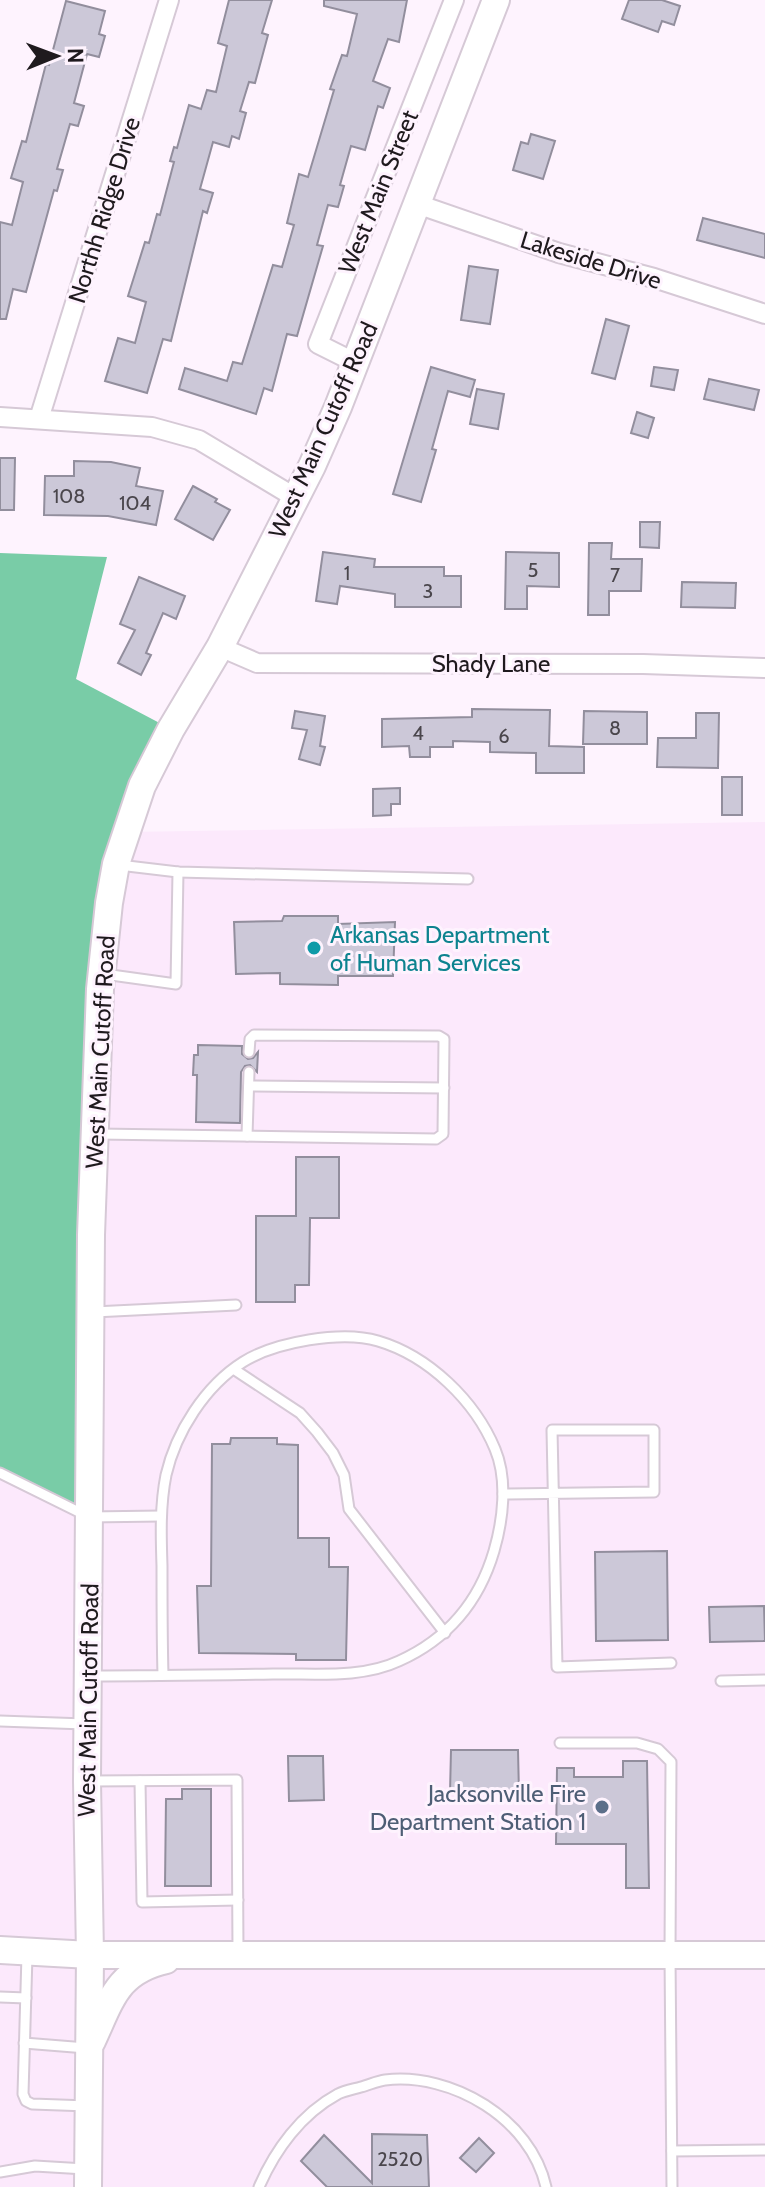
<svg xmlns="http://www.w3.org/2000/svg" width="765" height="2187" viewBox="0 0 765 2187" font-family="Cabin,sans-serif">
  <rect width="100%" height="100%" fill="#fef3fe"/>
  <polygon fill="#fce9fc" points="765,822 765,2187 0,2187 0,1473 91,1235 126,832"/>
  <polygon fill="#79cca7" points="0,553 107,557 76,679 171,729 116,864 89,1517 0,1473"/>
  <g fill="#ccc8d8" stroke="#928e9d" stroke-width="2">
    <polygon points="229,0 272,0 262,33 268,35 255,83 249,82 240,111 246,113 239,139 232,136 229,147 213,142 200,189 213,193 207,213 203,211 171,341 163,339 147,393 105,381 118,338 135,343 146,302 128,296 145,242 149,243 157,214 160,215 174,162 170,161 174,147 177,148 189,105 201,109 207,90 216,92 227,46 218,43"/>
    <polygon points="324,0 407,0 399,42 388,39 373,81 390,88 383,108 378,106 365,150 351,146 340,185 344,186 338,207 328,205 317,245 323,246 297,336 287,334 272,391 264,388 256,414 179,389 185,368 227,381 233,362 242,364 273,265 282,267 294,225 287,223 299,174 308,177 334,90 330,89 342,55 347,56 357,14 324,6"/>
    <polygon points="629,0 662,0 680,6 674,25 662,21 658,32 622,19"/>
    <polygon points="66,1 105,11 99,34 105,36 99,57 87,54 74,103 84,106 78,126 70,124 57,169 63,170 57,191 54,190 26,292 13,289 6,319 0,319 0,222 12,225 23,182 11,178 22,141 26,142 46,64 49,65"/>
    <polygon points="531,134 555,141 543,179 513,170 521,142 528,144"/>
    <polygon points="703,218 765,234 765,258 697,240"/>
    <polygon points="469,266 498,270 490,324 461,320"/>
    <polygon points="606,319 629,326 615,379 592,373"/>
    <polygon points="431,367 475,380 470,397 448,391 432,449 436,450 421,502 393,494"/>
    <polygon points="654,367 678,370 674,390 651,386"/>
    <polygon points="709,379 759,390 754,410 704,399"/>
    <polygon points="477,389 504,394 498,429 470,424"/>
    <polygon points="637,412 654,418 648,438 631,433"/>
    <polygon points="0,458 15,458 14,510 0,510"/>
    <polygon points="74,461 111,462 140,468 136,486 163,491 156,525 108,516 44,515 45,476 74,476"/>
    <polygon points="193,486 217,499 215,502 230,510 213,540 175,519"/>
    <polygon points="640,522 660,522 659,548 640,547"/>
    <polygon points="589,543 612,543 611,559 642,559 641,591 609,591 609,615 588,615"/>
    <polygon points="323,552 375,559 374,567 444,567 444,576 461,576 461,607 395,607 395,594 340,586 337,604 316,601"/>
    <polygon points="506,552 559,553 559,587 527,586 527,609 505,609"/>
    <polygon points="139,577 185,596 176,619 163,613 146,653 151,655 141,675 118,663 135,630 120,624"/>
    <polygon points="682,582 736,583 735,608 681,607"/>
    <polygon points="472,709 550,710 549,746 584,747 584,773 536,773 536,753 490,752 490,742 453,741 453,747 430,747 430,757 410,757 409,746 382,747 382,719 472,717"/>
    <polygon points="295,711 325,716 320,746 325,747 320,765 299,759 307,730 292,728"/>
    <polygon points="584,711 647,712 647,744 583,744"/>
    <polygon points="696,713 719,713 718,768 657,767 658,738 696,738"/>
    <rect x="722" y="777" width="20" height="38"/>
    <polygon points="400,788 400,804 391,804 391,815 373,816 373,789"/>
    <polygon points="284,916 338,916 338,924 395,922 393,976 338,976 338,985 280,984 280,973 236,974 234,922 282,921"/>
    <polygon points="198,1045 242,1046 242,1054 248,1059 253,1058 258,1052 257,1072 250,1065 245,1066 241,1072 240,1123 196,1122 197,1075 193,1075 194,1055 198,1055"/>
    <polygon points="296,1157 339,1157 339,1218 310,1218 309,1285 295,1285 295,1302 256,1302 256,1216 296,1216"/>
    <polygon points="231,1438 277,1438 277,1444 298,1445 298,1538 329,1538 329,1567 348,1567 346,1660 296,1660 296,1654 199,1653 197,1586 211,1586 212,1444 230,1444"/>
    <polygon points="667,1551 668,1640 596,1641 595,1552"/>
    <polygon points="764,1606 765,1641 710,1642 709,1607"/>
    <polygon points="451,1750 518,1750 519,1794 450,1793"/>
    <polygon points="288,1756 323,1756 324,1800 289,1801"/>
    <polygon points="623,1761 647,1761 649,1888 626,1888 626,1844 556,1844 557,1768 574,1768 574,1777 623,1777"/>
    <polygon points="182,1789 211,1789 211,1886 165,1886 166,1799 182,1799"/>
    <polygon points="372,2134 427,2135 429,2187 327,2187 301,2161 324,2135 372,2183"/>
    <polygon points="479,2138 494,2153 476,2172 460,2158"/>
  </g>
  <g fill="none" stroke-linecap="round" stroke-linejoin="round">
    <defs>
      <g id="lane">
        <polyline points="119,865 178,872 468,879"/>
        <polyline points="104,974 176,984 178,872"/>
        <polyline points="249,1086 444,1088"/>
        <polyline points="98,1134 436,1139 443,1134 444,1039 439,1036 254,1035 250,1039 249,1052"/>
        <polyline points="247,1136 249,1072"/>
        <polyline points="94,1312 236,1305"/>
        <polyline points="235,1370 300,1413 317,1432 333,1453 344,1475 349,1509 445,1633"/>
        <polyline points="0,1473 89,1517 161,1516"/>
        <polyline points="503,1494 654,1492 654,1430 552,1430 557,1667 671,1663"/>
        <path d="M90 1676C151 1676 212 1675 273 1674 313 1673 361 1679 399 1661 448 1639 479 1602 494 1551 503 1520 508 1480 495 1449 475 1401 429 1356 378 1341 342 1330 275 1342 243 1362 205 1386 176 1432 166 1475 160 1505 161 1536 162 1566 162 1603 162 1639 163 1675"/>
        <polyline points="721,1681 765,1680"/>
        <polyline points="0,1721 85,1724"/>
        <polyline points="560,1743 637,1743 658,1749 671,1762 670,1955 672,2187"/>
        <polyline points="91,1781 237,1780 238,1952"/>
        <polyline points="140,1781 142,1902 238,1900"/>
        <polyline points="27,1955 23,2094 26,2101 32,2104 88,2106"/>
        <polyline points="0,1997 26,1998"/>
        <polyline points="24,2043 86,2048"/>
        <polyline points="672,2151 765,2150"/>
        <polyline points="0,2172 35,2166 85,2169"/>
        <path d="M259 2187C275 2150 301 2114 338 2094 344 2091 354 2089 361 2087 369 2085 377 2081 385 2080 452 2072 531 2119 546 2187"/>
      </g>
      <g id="street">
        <polyline points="417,204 559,253 654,278 765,314"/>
        <polyline points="356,363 318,344 454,0"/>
        <polyline points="0,417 152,427 199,440 296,498"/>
        <polyline points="39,419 169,0"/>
        <polyline points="220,647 257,663 643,664 765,668"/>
      </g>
      <g id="secondary">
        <polyline points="0,1950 90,1955 765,1955"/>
        <path d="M92 2041C111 2000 117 1971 166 1960"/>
        <polyline points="88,2187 90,1955 87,1781 91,1235 100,989 109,903 116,864 142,786 171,729 220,647 312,466 338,407 496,0"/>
      </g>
    </defs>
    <use href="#lane" stroke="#d6c9d6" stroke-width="13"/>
    <use href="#street" stroke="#d6c9d6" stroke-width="22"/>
    <use href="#secondary" stroke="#d6c9d6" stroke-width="30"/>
    <use href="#lane" stroke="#fff" stroke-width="9"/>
    <use href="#street" stroke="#fff" stroke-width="18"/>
    <use href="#secondary" stroke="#fff" stroke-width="26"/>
  </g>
  <circle fill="#0f9aa8" stroke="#fef3fe" stroke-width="3" cx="314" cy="948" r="8"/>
  <circle fill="#5c6f8a" stroke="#fef3fe" stroke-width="3" cx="602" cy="1807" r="8"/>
  <g text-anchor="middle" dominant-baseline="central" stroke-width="6" stroke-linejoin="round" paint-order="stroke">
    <g font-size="20" fill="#4a464c">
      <text x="69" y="496">108</text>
      <text x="135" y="503">104</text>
      <text x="533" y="570">5</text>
      <text x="347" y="573">1</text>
      <text x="615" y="575">7</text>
      <text x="428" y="591">3</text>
      <text x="615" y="728">8</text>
      <text x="418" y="733">4</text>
      <text x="504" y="736">6</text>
      <text x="400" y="2159">2520</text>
    </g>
    <g font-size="24" fill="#1f1a1e" stroke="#fef3fe">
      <text transform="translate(378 192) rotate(-68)">West Main Street</text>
      <text transform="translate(104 210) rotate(-73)">Northh Ridge Drive</text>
      <text transform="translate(591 260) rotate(17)">Lakeside Drive</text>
      <text transform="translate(323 430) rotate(-66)">West Main Cutoff Road</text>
      <text x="491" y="663">Shady Lane</text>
      <text transform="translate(100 1052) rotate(-87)">West Main Cutoff Road</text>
      <text transform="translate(88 1700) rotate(-89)">West Main Cutoff Road</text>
    </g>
    <g font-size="24" fill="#0d838f" stroke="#fef3fe" text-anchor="start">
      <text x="330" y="934">Arkansas Department<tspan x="330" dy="28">of Human Services</tspan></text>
    </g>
    <g font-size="24" fill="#4e5e75" stroke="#fef3fe" text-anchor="end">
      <text x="586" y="1793">Jacksonville Fire<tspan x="586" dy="28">Department Station 1</tspan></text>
    </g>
  </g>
  <g transform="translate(56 56) rotate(89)" stroke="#fef3fe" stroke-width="6" paint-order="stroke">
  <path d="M0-6L14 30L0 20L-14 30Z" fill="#1f1a1e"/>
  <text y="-12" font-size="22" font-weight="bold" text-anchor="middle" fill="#1f1a1e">N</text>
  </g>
</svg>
